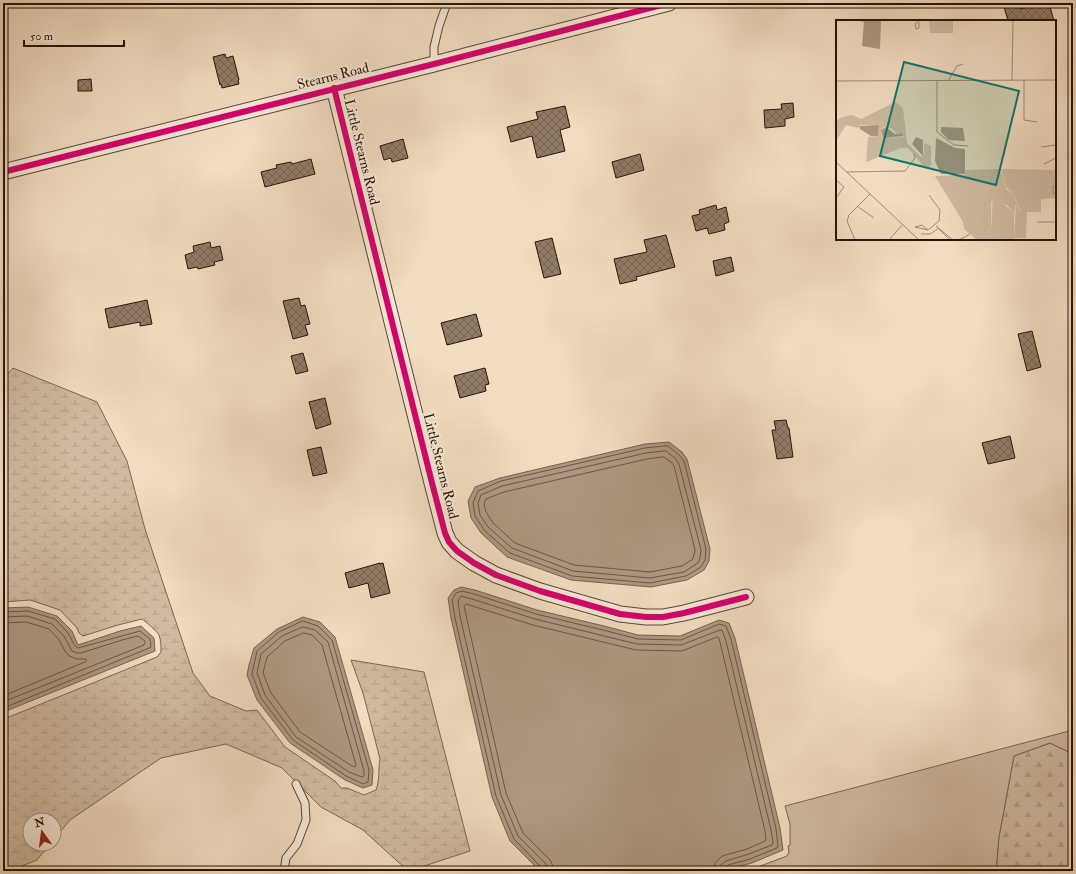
<svg xmlns="http://www.w3.org/2000/svg" width="1076" height="874" viewBox="0 0 1076 874" font-family="'IM FELL Double Pica',serif">
  <defs>
    <pattern id="forest-firs" width="22" height="20" patternUnits="userSpaceOnUse"><rect width="22" height="20" fill="#cfbba1"/><path d="M5 1l3.5 6h-7zM16 11l3.5 6h-7z" fill="#b2a089"/></pattern>
    <pattern id="wetland-marsh" width="20" height="14" patternUnits="userSpaceOnUse"><rect width="20" height="14" fill="#cfbba1"/><path d="M1 5h8M5 5V1M11 12h8M15 12V8" fill="none" stroke="#b2a089"/></pattern>
    <pattern id="building-cross-hatch" width="8" height="8" patternUnits="userSpaceOnUse"><rect width="8" height="8" fill="#907c68"/><path d="M0 0l8 8M0 8l8-8" fill="none" stroke="#766454"/></pattern>
  </defs>
  <rect width="100%" height="100%" fill="#f1ddc1"/>
  <filter id="stains"><feTurbulence type="fractalNoise" baseFrequency=".005" numOctaves="4"/><feColorMatrix values="0 0 0 0 .2 0 0 0 0 .09 0 0 0 0 .02 0 0 0 .5 -.17"/></filter>
  <radialGradient id="worn" r=".72"><stop offset=".6" stop-color="#630" stop-opacity="0"/><stop offset="1" stop-color="#630" stop-opacity=".3"/></radialGradient>
  <polygon fill="url(#forest-firs)" stroke="#7b6754" points="1050,743 1073,754 1073,871 996,871 999,837 1014,756"/>
  <path fill="url(#wetland-marsh)" stroke="#7b6754" d="M13 368 97 402 127 461 145 529 193 673 210 696 246 711 257 710 285 747 335 781 341 788H347L364 795 376 790C380 780 378 769 380 759L363 693 351 660 424 672 470 851 409 871 396 860 363 830 321 807 282 768 226 744 161 758 70 820 54 839V820H30V844H50L37 860 9 871H3V717H9L157 657 161 652C161 647 161 640 159 635 157 631 146 622 142 619L118 625 83 636 79 633 77 628 60 610 30 600 3 602V379Z"/>
  <polygon fill="#cfbba1" stroke="#7b6754" points="1073,730 1073,754 1050,743 1014,756 999,837 996,871 747,871 787,856 789,852 788,846 790,845 790,824 785,806"/>
  <g fill="#ac9882" stroke="#776351">
    <polygon points="669,442 682,452 687,459 710,549 709,561 704,570 687,580 651,587 571,580 507,557 481,533 471,518 468,501 475,487 500,478 645,444"/>
    <polygon points="461,587 475,590 537,610 604,626 638,635 680,636 719,620 729,623 735,638 780,828 783,850 752,863 722,871 540,871 510,841 492,797 451,618 448,598 454,590"/>
    <polygon points="28,607 57,616 72,631 78,645 120,631 141,626 154,638 155,651 6,711 3,711 3,608"/>
    <polygon points="303,617 320,622 335,637 373,770 372,785 363,788 345,780 290,743 257,700 247,675 249,665 254,648 277,629"/>
  </g>
  <g fill="none" stroke-linecap="round" stroke-linejoin="round">
    <g stroke="#6a5644" stroke-width="1">
      <polygon points="668,446 679,455 684,461 706,549 705,560 701,567 686,576 650,583 572,576 510,553 485,531 475,516 473,503 478,491 501,481 645,448"/>
      <polygon points="666,451 675,458 679,464 701,550 700,558 698,563 684,572 650,578 573,571 512,548 488,527 480,515 478,503 481,495 502,486 646,453"/>
      <polygon points="664,457 671,462 674,466 695,550 693,559 682,566 650,572 574,565 515,543 493,523 486,512 484,504 486,499 504,492 647,459"/>
      <polyline points="3,612 28,611 55,619 68,633 75,646 78,648 140,631 150,639 151,647 149,648 6,707 3,707"/>
      <polyline points="3,617 27,616 52,624 64,636 72,651 77,653 81,653 122,640 138,636 145,641 145,643 144,645 3,702"/>
      <polygon points="303,621 318,626 332,640 369,770 368,782 363,784 346,776 293,740 261,698 252,674 257,651 279,632"/>
      <polyline points="3,623 26,622 49,629 59,640 65,651 69,656 77,659 85,659 87,660 85,662 3,696"/>
      <polygon points="303,627 315,630 328,642 364,771 364,776 362,777 349,772 296,737 265,695 257,673 261,654 282,636"/>
      <polygon points="304,633 312,635 322,645 356,765 355,767 352,766 300,732 271,693 263,673 267,657 285,641"/>
      <polyline points="542,871 541,867 514,839 496,796 455,618 452,600 456,593 462,591 474,594 536,614 603,630 638,639 681,640 719,624 726,626 731,639 776,829 778,846 777,848 750,859 728,865 725,868 725,871"/>
      <polyline points="547,871 547,867 545,863 518,836 501,795 460,616 458,601 461,596 472,599 535,619 637,644 681,645 720,630 722,630 726,641 771,830 773,843 772,845 749,854 726,861 721,865 720,871"/>
      <polyline points="554,871 553,866 550,860 523,833 506,793 466,615 464,606 466,604 533,625 636,650 682,651 717,637 719,638 765,831 766,839 765,841 747,849 722,856 715,863 714,871"/>
    </g>
  </g>
  <g fill="url(#building-cross-hatch)" stroke="#271307">
    <polygon points="1003,3 1018,3 1020,9 1045,3 1049,3 1054,21 1008,21"/>
    <polygon points="225,54 226,58 233,56 239,80 238,80 239,84 222,88 221,84 220,85 213,57"/>
    <polygon points="91,79 92,91 78,91 78,80"/>
    <polygon points="793,103 794,117 785,119 785,126 765,128 764,110 782,109 781,104"/>
    <polygon points="565,106 570,127 560,130 565,151 537,158 532,136 511,142 507,127 538,119 536,112"/>
    <polygon points="403,139 408,158 392,162 391,158 384,160 380,146"/>
    <polygon points="640,154 644,170 616,178 612,162"/>
    <polygon points="311,159 315,174 265,187 261,172 277,168 276,165 291,162 292,164"/>
    <polygon points="716,205 717,210 726,207 729,222 724,224 725,230 709,234 707,228 696,231 692,216 700,214 699,210"/>
    <polygon points="666,235 675,267 636,277 637,280 620,284 614,259 647,252 644,240"/>
    <polygon points="552,238 561,274 544,278 535,242"/>
    <polygon points="210,242 211,248 220,246 223,260 214,262 215,265 198,269 197,267 188,269 185,255 194,252 193,246"/>
    <polygon points="731,257 734,271 716,276 713,261"/>
    <polygon points="299,298 301,306 305,305 310,324 305,325 308,335 293,339 283,301"/>
    <polygon points="147,300 152,324 140,326 140,322 109,328 105,309"/>
    <polygon points="476,314 482,336 447,345 441,323"/>
    <polygon points="1032,331 1041,367 1027,371 1018,334"/>
    <polygon points="303,353 308,371 296,374 291,356"/>
    <polygon points="485,368 489,384 485,385 486,391 460,398 454,376"/>
    <polygon points="325,398 331,424 316,429 309,402"/>
    <polygon points="786,420 788,428 789,428 793,457 777,459 772,430 776,430 774,421"/>
    <polygon points="1010,436 1015,458 988,464 982,443"/>
    <polygon points="321,447 327,473 313,476 307,450"/>
    <polygon points="380,563 380,564 383,563 390,593 371,598 368,583 349,588 345,573"/>
  </g>
  <g fill="none" stroke-linecap="round" stroke-linejoin="round">
    <defs>
      <g id="service">
        <polyline points="434,64 434,47 439,26 447,3"/>
        <polyline points="284,871 286,858 297,844 306,820 305,803 296,784"/>
      </g>
      <g id="minor">
        <polyline points="334,88 432,483 445,533 449,542 457,551 474,563 496,575 540,591 620,614 646,617 663,617 684,613 746,597"/>
        <polyline points="3,172 434,64 669,3"/>
      </g>
    </defs>
    <use href="#service" stroke="#5a4636" stroke-width="9"/>
    <use href="#minor" stroke="#5a4636" stroke-width="17"/>
    <use href="#service" stroke="#f6e9d7" stroke-width="7"/>
    <use href="#minor" stroke="#f6e9d7" stroke-width="15"/>
    <defs>
      <g id="cycleway">
        <polyline points="334,88 432,483 445,533 449,542 457,551 474,563 496,575 540,591 620,614 646,617 663,617 684,613 746,597"/>
        <polyline points="3,172 434,64 669,3"/>
      </g>
    </defs>
    <use href="#cycleway" stroke="#f6e9d7" stroke-width="8"/>
    <use href="#cycleway" stroke="#d6006c" stroke-width="6"/>
  </g>
  <g text-anchor="middle" dominant-baseline="central" stroke-width="4" stroke-linejoin="round" paint-order="stroke">
    <g font-size="14" fill="#271307" stroke="#f6e9d7">
      <text transform="translate(333 76) rotate(-14)">Stearns Road</text>
      <text transform="translate(362 152) rotate(76)">Little Stearns Road</text>
      <text transform="translate(441 466) rotate(76)">Little Stearns Road</text>
    </g>
  </g>
  <g transform="translate(836 20)">
    <rect width="220" height="220" fill="#f1ddc1"/>
    <path d="M156 150 166 154 170 169 176 173 180 182 178 193 171 185 155 181V205L160 220H154L150 164Z" fill="#cfbba1"/>
    <path d="M59 82 67 88 71 123 85 137 88 134V123L95 126V146L88 147 72 128H65L30 142 32 117 42 116 43 105H24L23 108 10 105 0 121V101L6 97 16 95 25 99ZM48 107 55 108 60 113H66L67 117 46 118 45 109ZM157 175 178 193V220H160L155 216Z" fill="#cfbba1" fill-rule="evenodd"/>
    <path d="M93 0H117V13H94Z" fill="#cfbba1"/>
    <path d="M164 149 166 154 156 151 150 164 154 220H141L128 209 127 202 99 156 129 155 130 150ZM165 149 220 150V178L205 179V192H185L176 172 170 167ZM180 182 184 192H191L190 218H178Z" fill="#cfbba1"/>
    <path d="M45 0 44 29 26 26 28 2 20 0ZM43 105 42 116H35L24 109V106ZM50 107 59 114 66 113 67 116 47 118 45 110ZM105 107 127 108 129 121 113 120 105 112ZM80 117 87 120V136L76 124ZM100 118 119 128 129 129V154H105L99 141Z" fill="#ac9882"/>
    <path fill="none" stroke="#a08c77" stroke-width="1" d="M83 2V8L80 9 79 4 84 0M176 60 177 0M188 60V100L201 102M220 60V86M0 61 220 60M101 61V112L118 125 132 126M112 61 121 46 127 44M205 127 220 125M0 142 83 220M208 144 220 138M11 152 69 151 79 138 78 134M0 160 8 167 0 178M220 166H217V173L220 174M21 186 38 198M201 202H220M79 207 92 210 103 201 104 190 93 175M79 207 86 205 92 210M85 214H94L103 208M19 220 11 201 13 195 34 174M53 220 67 204M114 220 100 206 117 220M123 220 134 214"/>
    <path fill="#0f766e" fill-opacity="0.15" stroke="#0f766e" stroke-width="2" d="M68 42 183 71 160 165 44 136Z"/>
    <rect width="220" height="220" fill="none" stroke="#271307" stroke-width="2"/>
  </g>
  <rect width="1076" height="874" fill="none" stroke="#f1ddc1" stroke-width="16"/>
  <rect x="4" y="4" width="1068" height="866" fill="none" stroke="#271307" stroke-width="2"/>
  <rect x="8" y="8" width="1060" height="858" fill="none" stroke="#271307"/>
  <g transform="translate(42 832) rotate(346)"><circle r="19" fill="#f6e9d7" stroke="#a39384"/>
  <path d="M0-3L7 15L0 10L-7 15Z" fill="#8f2418"/>
  <text y="-6" font-size="11" font-weight="bold" text-anchor="middle" fill="#271307">N</text>
  </g>
  <path d="M24 40v6h100v-6" fill="none" stroke="#271307" stroke-width="2"/>
  <text x="30" y="40" font-size="12" fill="#271307" stroke="#f6e9d7" stroke-width="3" paint-order="stroke">50 m</text>
  <rect width="100%" height="100%" filter="url(#stains)"/>
  <rect width="100%" height="100%" fill="url(#worn)"/>
</svg>
